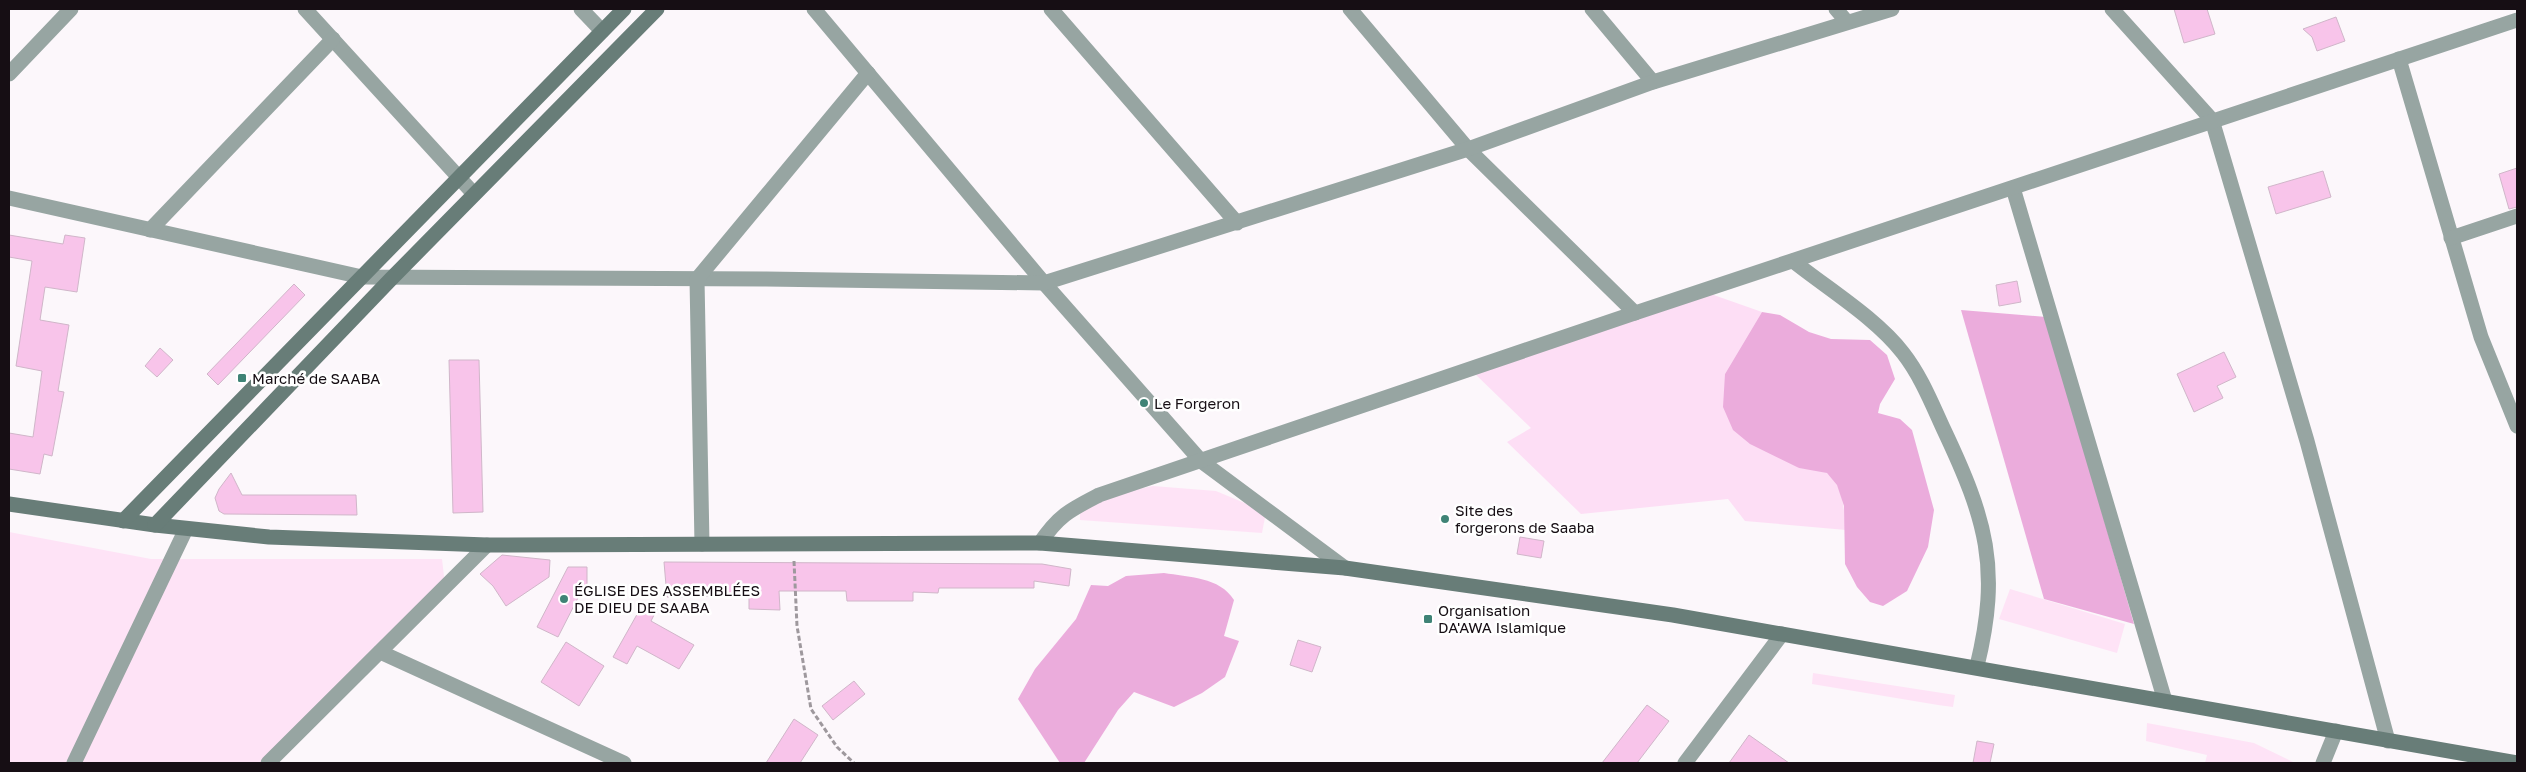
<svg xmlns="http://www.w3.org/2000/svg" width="2526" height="772" viewBox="0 0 2526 772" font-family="'Golos Text',sans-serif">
  <rect width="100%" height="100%" fill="#fcf7fb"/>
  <g fill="#fee3f6">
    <polygon points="1153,486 1216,491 1266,512 1262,533 1080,520 1080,507 1109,495"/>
    <polygon points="9,532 151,559 442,559 445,585 266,763 9,763"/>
    <polygon points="2010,589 2125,624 2117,653 1999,619"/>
    <polygon points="1813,673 1955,695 1953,707 1938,705 1812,684"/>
    <polygon points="2147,723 2254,743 2295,763 2205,763 2207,755 2146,741"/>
  </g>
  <path fill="#fddef5" d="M1708 293 1762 312 1725 374 1799 468C1807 469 1821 469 1827 473 1844 484 1844 513 1846 530L1745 521 1728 499 1581 514 1507 442 1531 428 1472 371Z"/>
  <g fill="#ebacdc">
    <polygon points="1961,310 2046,317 2134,624 2044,599"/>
    <polygon points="1762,312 1780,315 1809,332 1831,339 1870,340 1887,355 1895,379 1880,404 1878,413 1900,419 1912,430 1934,510 1928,547 1907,591 1883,606 1870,602 1857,587 1845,564 1844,506 1837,485 1827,473 1799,468 1750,444 1733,430 1723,407 1725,374"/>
    <path d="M1164 573C1188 577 1220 577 1234 600L1224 636 1239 641 1225 677 1202 693 1174 707 1134 692 1118 710 1084 763H1060L1018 699 1035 669 1076 619 1091 585 1108 586 1126 576Z"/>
  </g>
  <g fill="#f8c4ea" stroke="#d0b6c9">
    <polygon points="2174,9 2207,9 2215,34 2184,43"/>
    <polygon points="2336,17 2345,41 2317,51 2312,37 2303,29"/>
    <polygon points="2517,168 2517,207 2509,209 2499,174"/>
    <polygon points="2323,171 2331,197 2276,214 2268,187"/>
    <polygon points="9,235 63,244 65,235 85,238 77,292 45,287 40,320 69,325 58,391 64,392 52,456 44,454 40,474 9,469 9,433 33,437 42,371 16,366 32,261 9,257"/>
    <polygon points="2017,281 2021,302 1999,306 1996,285"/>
    <polygon points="294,284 305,295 218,385 207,374"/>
    <polygon points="160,348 173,360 157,377 145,366"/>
    <polygon points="2224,352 2236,377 2217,386 2223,398 2194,412 2177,374"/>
    <polygon points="449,360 479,360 483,512 453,513"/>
    <polygon points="231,473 242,495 356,495 357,515 224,514 219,511 215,498 219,489"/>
    <polygon points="1520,537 1544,541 1541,558 1517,554"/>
    <polygon points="502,555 550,560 549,577 506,606 493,586 480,574"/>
    <polygon points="664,562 1042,564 1071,569 1069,586 1034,581 1034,588 939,588 938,593 913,592 913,601 847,601 846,591 779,591 780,610 749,609 749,595 667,597"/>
    <polygon points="568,567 587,567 587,588 583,588 558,637 537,627"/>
    <polygon points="644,602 657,609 651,621 694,645 679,669 637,646 627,664 613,657"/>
    <polygon points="1298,640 1321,647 1312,672 1290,665"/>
    <polygon points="566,642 604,666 579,706 541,682"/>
    <polygon points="854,681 865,694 833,720 822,706"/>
    <polygon points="1647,705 1669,721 1637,763 1602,763"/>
    <polygon points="794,719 818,735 800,763 766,763"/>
    <polygon points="1749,735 1789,763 1729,763"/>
    <polygon points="1977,741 1994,744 1990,763 1973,763"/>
  </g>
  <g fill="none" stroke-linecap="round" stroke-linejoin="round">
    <polyline stroke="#9e989d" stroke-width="3" stroke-dasharray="5 2.5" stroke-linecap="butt" points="794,561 797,626 811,709 837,747 854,763"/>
    <g stroke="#97a5a2" stroke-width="15">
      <polyline points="305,9 474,194"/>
      <polyline points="581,9 602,31"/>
      <polyline points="814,9 1044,283 1201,461 1345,568"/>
      <polyline points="1051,9 1237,223"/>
      <polyline points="1350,9 1468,149 1635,313"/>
      <polyline points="1592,9 1653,82"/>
      <polyline points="1836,9 1847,22"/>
      <polyline points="2112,9 2212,120 2307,441 2388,741"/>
      <polyline points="2399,59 2481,337 2517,426"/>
      <polyline points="9,74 71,9"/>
      <polyline points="2013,188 2165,701"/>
      <polyline points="9,198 362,277 766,279 1044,283 1468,149 1653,82 1892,9"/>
      <polyline points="150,230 333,39"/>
      <polyline points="2451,238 2517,216"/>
      <path d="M1793 261C1828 289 1876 318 1903 353 1921 376 1932 404 1944 430 1986 519 2001 568 1977 666"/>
      <path d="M1040 543C1059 515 1070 510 1099 495L1635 313 2517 20"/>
      <polyline points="702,544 697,279 868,73"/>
      <polyline points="380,652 624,763"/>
      <polyline points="74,763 186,529"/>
      <polyline points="268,763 487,545"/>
      <polyline points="1685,763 1782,634"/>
      <polyline points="2323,763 2336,731"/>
    </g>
    <g stroke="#687d78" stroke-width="15">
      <polyline points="9,504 155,525 269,537 487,545 1040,543 1345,568 1673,615 2517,763"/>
      <polyline points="123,521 624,9"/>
      <polyline points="155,525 391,279 657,9"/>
    </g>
  </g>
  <g fill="#3f8376" stroke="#fff" stroke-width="2">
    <rect x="237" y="373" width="10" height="10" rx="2.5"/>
    <circle cx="1144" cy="403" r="5"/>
    <circle cx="1445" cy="519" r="5"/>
    <circle cx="564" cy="599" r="5"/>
    <rect x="1423" y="614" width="10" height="10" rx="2.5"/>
  </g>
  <g text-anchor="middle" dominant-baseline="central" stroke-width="5" stroke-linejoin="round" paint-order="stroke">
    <g font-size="15" fill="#160e14" stroke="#fff" text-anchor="start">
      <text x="252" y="378">Marché de SAABA</text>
      <text x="1154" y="403">Le Forgeron</text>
      <text x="1455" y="510">Site des<tspan x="1455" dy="17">forgerons de Saaba</tspan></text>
      <text x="574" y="590">ÉGLISE DES ASSEMBLÉES<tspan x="574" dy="17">DE DIEU DE SAABA</tspan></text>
      <text x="1438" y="610">Organisation<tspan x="1438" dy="17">DA'AWA Islamique</tspan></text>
    </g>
  </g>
  <rect width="2526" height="772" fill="none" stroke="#160e14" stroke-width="20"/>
</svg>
